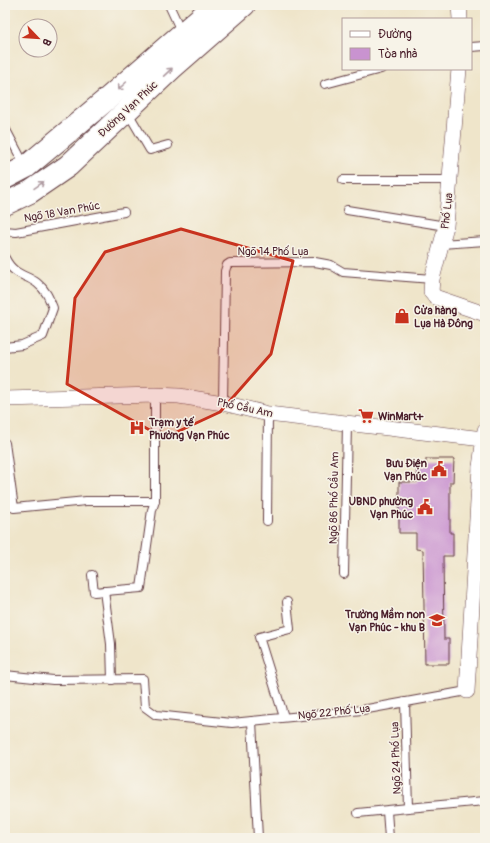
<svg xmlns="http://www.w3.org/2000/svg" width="490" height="843" viewBox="0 0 490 843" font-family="Pangolin,sans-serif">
  <rect width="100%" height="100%" fill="#f7f3e8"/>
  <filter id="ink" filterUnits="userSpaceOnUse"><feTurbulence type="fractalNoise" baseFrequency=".025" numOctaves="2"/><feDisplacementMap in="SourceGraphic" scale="8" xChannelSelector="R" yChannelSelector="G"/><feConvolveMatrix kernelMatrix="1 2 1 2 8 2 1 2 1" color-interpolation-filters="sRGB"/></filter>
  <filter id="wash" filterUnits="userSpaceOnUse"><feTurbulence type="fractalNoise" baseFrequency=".012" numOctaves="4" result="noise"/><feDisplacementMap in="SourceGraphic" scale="16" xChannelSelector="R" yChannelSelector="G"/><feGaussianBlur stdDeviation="0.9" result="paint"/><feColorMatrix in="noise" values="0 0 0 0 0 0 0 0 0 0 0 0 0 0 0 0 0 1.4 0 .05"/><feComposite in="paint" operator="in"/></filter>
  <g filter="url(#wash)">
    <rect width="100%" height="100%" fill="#efe5ca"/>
    <g id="blocks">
      <polygon fill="#c993d0" points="426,459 454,459 453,482 450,482 450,533 453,533 453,556 443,556 444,639 449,639 449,664 425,664 423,550 416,549 416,533 399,533 399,482 417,482 417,466 426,466"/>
    </g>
  </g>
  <g filter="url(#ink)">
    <use href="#blocks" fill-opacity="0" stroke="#633d43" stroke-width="1"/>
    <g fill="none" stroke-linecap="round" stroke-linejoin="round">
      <defs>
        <g id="service">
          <polyline points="169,5 181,31"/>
          <polyline points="471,47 485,46"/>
          <polyline points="325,84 381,69"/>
          <polyline points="127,111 150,150 168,145"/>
          <polyline points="5,128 25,166"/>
          <polyline points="343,180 450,180"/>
          <polyline points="347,210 446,226"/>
          <polyline points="5,231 16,232 124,212"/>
          <polyline points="441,244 485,241"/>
          <path d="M5 258C14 276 25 274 37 283 46 290 49 298 53 308L43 336 22 345 5 347"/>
          <polyline points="223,403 225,271 227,265 230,263 315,262 331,265 343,272 432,279"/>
          <polyline points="5,443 14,508 86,501 155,501"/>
          <polyline points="267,521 268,414"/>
          <polyline points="344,574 347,423"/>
          <polyline points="92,575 94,592 141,588 152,510 155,501 155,395"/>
          <polyline points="104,591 111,644 112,680"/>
          <polyline points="5,675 53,680 143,679 145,707 156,715 232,723 362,710 467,691"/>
          <polyline points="405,702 408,808 485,801"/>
          <polyline points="284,717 259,637 290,629 287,602"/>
          <polyline points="252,721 258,838"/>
          <polyline points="387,811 389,838"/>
          <polyline points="358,813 408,808"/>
        </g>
        <g id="minor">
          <polyline points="459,5 460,19"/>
          <polyline points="459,69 446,226 432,279 431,292 435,297 485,314"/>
          <polyline points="5,399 155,395 179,396 223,403 268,414 483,439"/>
          <polyline points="485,430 480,467 485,468"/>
          <polyline points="467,691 480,467"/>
        </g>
        <g id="primary">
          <polyline points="5,178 26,167 106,100 215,5"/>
          <polyline points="5,204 30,192 68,166 172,68 244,5"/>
        </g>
      </defs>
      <use href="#service" stroke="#633d43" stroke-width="10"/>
      <use href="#minor" stroke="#633d43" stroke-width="16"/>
      <use href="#primary" stroke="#633d43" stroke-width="24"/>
      <use href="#service" stroke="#fff" stroke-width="8"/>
      <use href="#minor" stroke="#fff" stroke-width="15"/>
      <use href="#primary" stroke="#fff" stroke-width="22"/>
    </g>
    <defs><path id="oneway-shaft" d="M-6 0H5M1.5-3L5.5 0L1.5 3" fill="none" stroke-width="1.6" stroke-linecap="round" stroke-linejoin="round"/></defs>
    <g stroke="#ae9aa0">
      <use href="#oneway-shaft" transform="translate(168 72) rotate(-43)"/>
      <use href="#oneway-shaft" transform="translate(122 86) rotate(138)"/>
      <use href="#oneway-shaft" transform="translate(39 185) rotate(-35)"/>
    </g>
  </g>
  <path fill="#c8321e" fill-opacity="0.2" stroke="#c8321e" stroke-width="3" stroke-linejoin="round" d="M181 229 293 261 271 354 220 412 164 438 67 384 75 298 105 252Z"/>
  <defs>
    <symbol id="shop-bare" viewBox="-9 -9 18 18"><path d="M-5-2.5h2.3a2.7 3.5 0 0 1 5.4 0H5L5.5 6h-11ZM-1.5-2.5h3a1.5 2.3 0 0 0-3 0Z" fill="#c8321e" stroke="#f7f3e8" stroke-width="2.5" paint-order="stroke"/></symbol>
    <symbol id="supermarket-bare" viewBox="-9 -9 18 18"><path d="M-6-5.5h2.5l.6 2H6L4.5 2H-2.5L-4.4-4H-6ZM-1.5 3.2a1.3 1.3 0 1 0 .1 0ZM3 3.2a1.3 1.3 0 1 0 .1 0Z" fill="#c8321e" stroke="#f7f3e8" stroke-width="2.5" paint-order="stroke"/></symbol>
    <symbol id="hospital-bare" viewBox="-9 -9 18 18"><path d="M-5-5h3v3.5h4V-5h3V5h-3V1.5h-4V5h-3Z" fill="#c8321e" stroke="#f7f3e8" stroke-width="2.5" paint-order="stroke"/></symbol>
    <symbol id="civic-bare" viewBox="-9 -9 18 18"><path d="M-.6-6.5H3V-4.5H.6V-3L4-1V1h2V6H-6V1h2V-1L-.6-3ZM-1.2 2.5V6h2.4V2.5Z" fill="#c8321e" stroke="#f7f3e8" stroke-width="2.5" paint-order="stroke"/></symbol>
    <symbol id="school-bare" viewBox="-9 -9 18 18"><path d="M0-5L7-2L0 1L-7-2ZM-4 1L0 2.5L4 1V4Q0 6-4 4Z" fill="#c8321e" stroke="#f7f3e8" stroke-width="2.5" paint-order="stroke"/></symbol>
  </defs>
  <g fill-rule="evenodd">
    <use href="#shop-bare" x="391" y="305" width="22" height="22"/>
    <use href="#supermarket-bare" x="355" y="405" width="22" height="22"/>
    <use href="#hospital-bare" x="126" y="417" width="22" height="22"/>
    <use href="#civic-bare" x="428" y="458" width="22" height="22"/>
    <use href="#civic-bare" x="414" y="496" width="22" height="22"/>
    <use href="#school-bare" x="426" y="609" width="22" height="22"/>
  </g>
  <g text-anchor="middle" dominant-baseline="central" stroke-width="3" stroke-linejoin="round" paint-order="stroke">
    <g font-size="11" fill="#4a1f2b" stroke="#f7f3e8">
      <text transform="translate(128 109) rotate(-43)">Đường Vạn Phúc</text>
      <text transform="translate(447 211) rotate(-83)">Phố Lụa</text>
      <text transform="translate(62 212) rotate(-10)">Ngõ 18 Vạn Phúc</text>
      <text x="273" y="251">Ngõ 14 Phố Lụa</text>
      <text transform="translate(245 408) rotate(12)">Phố Cầu Am</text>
      <text transform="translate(334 498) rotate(-89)">Ngõ 86 Phố Cầu Am</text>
      <text transform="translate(334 712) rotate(-6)">Ngõ 22 Phố Lụa</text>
      <text transform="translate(396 758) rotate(-92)">Ngõ 24 Phố Lụa</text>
    </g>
    <g font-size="11" font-weight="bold" fill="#4a1f2b" stroke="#f7f3e8" text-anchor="start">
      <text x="414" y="310">Cửa hàng<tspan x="414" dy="13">Lụa Hà Đông</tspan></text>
      <text x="378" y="416">WinMart+</text>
      <text x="149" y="422">Trạm y tế<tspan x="149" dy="13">Phường Vạn Phúc</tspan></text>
      <text x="427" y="463" text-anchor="end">Bưu Điện<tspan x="427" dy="13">Vạn Phúc</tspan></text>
      <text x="413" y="501" text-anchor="end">UBND phường<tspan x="413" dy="13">Vạn Phúc</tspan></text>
      <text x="425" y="614" text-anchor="end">Trường Mầm non<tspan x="425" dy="13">Vạn Phúc - khu B</tspan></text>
    </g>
  </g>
  <rect width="490" height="843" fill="none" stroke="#f7f3e8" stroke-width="20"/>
  <rect x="342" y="18" width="130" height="52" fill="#f7f3e8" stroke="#b29e9c"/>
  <rect x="350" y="31" width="20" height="6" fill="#ffffff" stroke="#b29e9c"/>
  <text x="378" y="38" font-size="12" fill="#4a1f2b">Đường</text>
  <rect x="350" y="48" width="20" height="12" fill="#c993d0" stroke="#b29e9c"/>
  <text x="378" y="58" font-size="12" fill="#4a1f2b">Tòa nhà</text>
  <g transform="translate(38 38) rotate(115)"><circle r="19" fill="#f7f3e8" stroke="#b29e9c"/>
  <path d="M0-3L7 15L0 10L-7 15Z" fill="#c8321e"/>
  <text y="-6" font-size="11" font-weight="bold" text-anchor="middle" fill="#4a1f2b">B</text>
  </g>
</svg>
